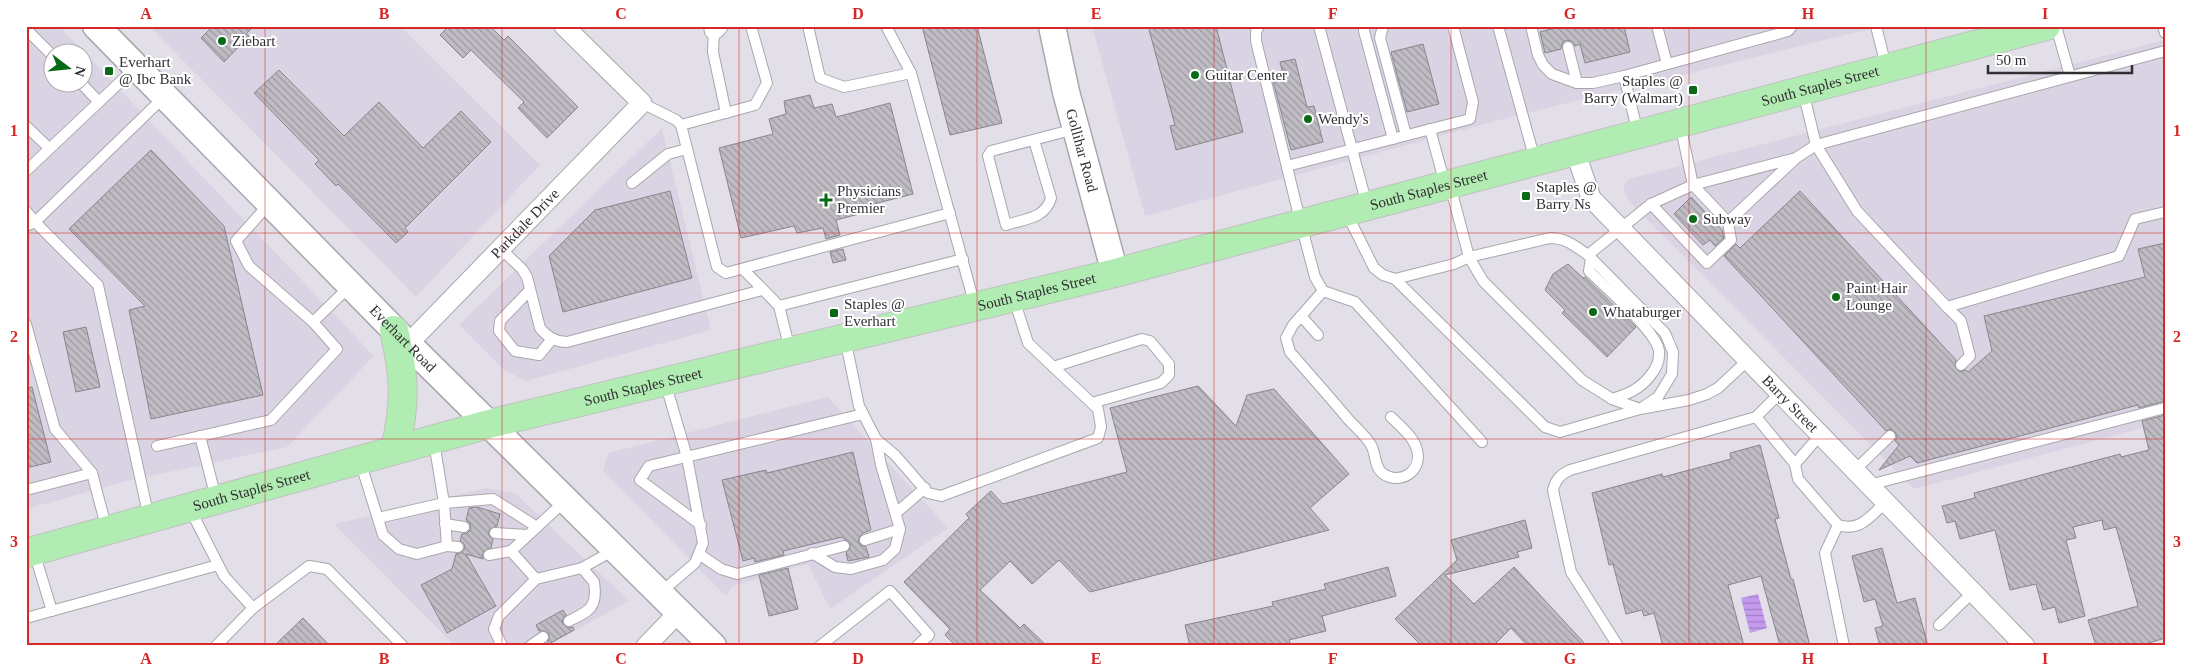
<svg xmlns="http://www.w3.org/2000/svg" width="2191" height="672" viewBox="0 0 2191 672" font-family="Georgia,serif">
  <defs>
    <pattern id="water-rules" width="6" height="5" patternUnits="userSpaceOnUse" patternTransform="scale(1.25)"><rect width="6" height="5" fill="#c49bed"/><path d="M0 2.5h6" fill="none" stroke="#a07fc1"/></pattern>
    <pattern id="building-back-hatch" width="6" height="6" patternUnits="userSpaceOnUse" patternTransform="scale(1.25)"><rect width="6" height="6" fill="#c0bcc4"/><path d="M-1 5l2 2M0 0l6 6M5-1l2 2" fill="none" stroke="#9d99a0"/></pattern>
  </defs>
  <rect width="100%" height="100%" fill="#e3dfe8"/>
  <g fill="#dad3e3" fill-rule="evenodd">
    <path d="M26 26H59L374 356 287 447 127 481 26 509ZM52 52H82V82H52Z"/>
    <polygon points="149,26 400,26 540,165 416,297"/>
    <polygon points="1092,26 1882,26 1503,119 1145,216"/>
    <polygon points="2165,40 2165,422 1914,489 1628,200 1623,186 1629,179"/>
    <polygon points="662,128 711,330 526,381 504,370 459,325"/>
    <polygon points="828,397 948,528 830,609 808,564 732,586 726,596 603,471 608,453"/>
    <polygon points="486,488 515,493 629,601 547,646 455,646 334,524"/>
  </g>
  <polygon fill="url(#water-rules)" points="1758,594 1767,628 1750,633 1741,598"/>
  <g fill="url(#building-back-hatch)" stroke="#89858d">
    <polygon points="213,26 254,26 246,34 249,36 224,62 201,38"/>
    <polygon points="449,26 490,26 504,40 508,36 578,107 547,138 518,108 524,102 471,50 463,58 440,35"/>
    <polygon points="922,26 977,26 1002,123 950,135"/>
    <polygon points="1148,26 1216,26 1243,132 1176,150 1170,126 1175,125"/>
    <polygon points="1562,26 1624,26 1630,52 1585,63 1580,44 1575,46 1573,42 1567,40 1563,42 1561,49 1545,53 1540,32"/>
    <polygon points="1423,44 1439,104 1407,112 1391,52"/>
    <polygon points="1295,59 1307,107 1314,106 1323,142 1291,150 1272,77 1283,74 1280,62"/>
    <polygon points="279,70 344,136 379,102 423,148 461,111 491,142 405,228 408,232 396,243 338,184 336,186 315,164 319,160 254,93"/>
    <polygon points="810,95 814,108 832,104 836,117 890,103 913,194 858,208 859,214 836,220 840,235 826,239 823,228 797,233 794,226 741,238 719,148 773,134 769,119 786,114 784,101"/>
    <polygon points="151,150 224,226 263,395 151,419 129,310 145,306 69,229"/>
    <polygon points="670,191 692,278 563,312 549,256 595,210"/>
    <polygon points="1800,191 1956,360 1955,367 1960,372 1966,370 1968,372 1992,351 1984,316 2145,277 2138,249 2165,243 2165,401 2139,408 2138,405 1917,463 1910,456 1879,470 1899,445 1895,441 1897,437 1895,432 1891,429 1886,431 1724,256 1736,244 1740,248"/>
    <polygon points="1691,197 1722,230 1724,238 1715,246 1710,240 1703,245 1674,214"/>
    <polygon points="843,249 846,260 833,263 830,252"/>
    <polygon points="1568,264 1583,278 1585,277 1636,327 1607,357 1562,313 1565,310 1545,290 1553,274"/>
    <polygon points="86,327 100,387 76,392 63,332"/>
    <polygon points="1198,386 1236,426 1247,395 1274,389 1349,474 1310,508 1329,530 1090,592 1059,560 1032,584 1010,561 980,590 1020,628 1024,624 1047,646 956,646 945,635 950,629 904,582 969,518 966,514 991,491 1003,504 1127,472 1110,408"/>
    <polygon points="32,387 51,462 26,468 26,388"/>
    <polygon points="2165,415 2165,638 2139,646 2096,646 2088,620 2138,606 2116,527 2104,530 2102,520 2073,527 2076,538 2066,540 2085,616 2059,623 2055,607 2043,610 2036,584 2010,590 1995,530 1960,539 1955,521 1947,523 1942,506 1975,498 1974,493 2120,454 2121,457 2149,450 2142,421"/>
    <polygon points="1760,445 1779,518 1775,519 1791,579 1793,579 1810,646 1780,646 1761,576 1728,585 1744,646 1663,646 1654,613 1644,616 1642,610 1626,614 1613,564 1609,565 1592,493 1662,474 1663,477 1731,459 1730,453"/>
    <polygon points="853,452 871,530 863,533 860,536 858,542 861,545 866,547 869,557 848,561 846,553 850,548 850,544 842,537 783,551 784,555 755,562 754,558 743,561 722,480 766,470 767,473"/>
    <polygon points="477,507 500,514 497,526 489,530 489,536 493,539 491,548 483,552 483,559 466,554 496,606 447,633 421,585 452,569 456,554 461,553 465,548 464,544 460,541 462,534 467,533 471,529 470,524 466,520 469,508"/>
    <polygon points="1525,520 1532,548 1517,552 1519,557 1445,575 1474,604 1514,567 1587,646 1528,646 1511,628 1493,646 1422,646 1395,619 1457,560 1451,540"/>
    <polygon points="1882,548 1897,603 1915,598 1928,646 1880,646 1875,628 1883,626 1875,599 1864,602 1852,556"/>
    <polygon points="1388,567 1396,596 1322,616 1326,631 1289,640 1291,646 1190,646 1185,625 1273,606 1272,602 1326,589 1324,584"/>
    <polygon points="788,568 798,609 769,616 759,575"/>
    <polygon points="563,610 566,615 562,620 563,624 568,628 573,627 574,630 547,645 549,639 549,634 545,631 539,631 536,625"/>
    <polygon points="303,618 330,646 274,646"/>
  </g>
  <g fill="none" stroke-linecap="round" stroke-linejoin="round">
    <defs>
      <g id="lane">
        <polyline points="808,26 820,78 844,87 911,73"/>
        <polyline points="886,26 911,73 975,306"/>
        <polyline points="1259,26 1256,32 1256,41 1301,224 1315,277 1323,291 1355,302 1482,442"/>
        <polyline points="1319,26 1367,205"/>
        <polyline points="1364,26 1364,31 1393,139"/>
        <polyline points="1383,26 1380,38 1406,135"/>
        <polyline points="1498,26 1535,160"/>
        <polyline points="1531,26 1538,55 1543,65 1552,74 1577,83 1593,83 1624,76 1788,31 1792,26"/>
        <polyline points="1657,26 1667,64"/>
        <polyline points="1876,26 1886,66"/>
        <polyline points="2056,26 2070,76"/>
        <polyline points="2163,26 2165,33"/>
        <polyline points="26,29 52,55"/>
        <polyline points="714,30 713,52 726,113"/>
        <polyline points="1568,47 1577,83"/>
        <polyline points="2165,51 1816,145 1857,211 1947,307 2119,256 2135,219 2165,212"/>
        <polyline points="1624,76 1638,133"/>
        <polyline points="80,82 98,101"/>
        <polyline points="642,103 676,120 681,125 717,267 726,273 950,213"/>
        <polyline points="681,125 755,105 767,83 751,26"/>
        <polyline points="26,126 49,148"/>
        <polyline points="1430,129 1445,184"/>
        <path d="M1034 140 1051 198C1045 219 1024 219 1006 225L988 156 991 151 1075 129"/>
        <polyline points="1287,166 1470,119 1473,102 1453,26"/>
        <polyline points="26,171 136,67"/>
        <polyline points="632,183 668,154 687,149"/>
        <path d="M1450 185 1469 257 1550 238C1566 238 1575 246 1588 255L1651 204 1693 185 1680 124"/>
        <polyline points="1651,204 1707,263 1731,240 1728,222 1693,185 1796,158 1816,145 1803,91"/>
        <polyline points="26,211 35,222 26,226"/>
        <polyline points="1347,214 1374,268 1383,275 1395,279"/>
        <polyline points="1728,222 1794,160"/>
        <path d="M501 249 522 269 527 277 540 328C547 337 555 342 567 342L762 290"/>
        <polyline points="1588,255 1665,333 1673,352 1672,374 1658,397 1640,409 1560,432 1545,427 1395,279 1454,264 1469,257 1483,281 1582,380 1612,399 1640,409 1689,400 1707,394 1718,388 1748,360"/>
        <path d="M1591 258 1589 271C1604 286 1657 332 1659 351 1660 361 1656 369 1650 376 1640 389 1628 394 1612 399"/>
        <polyline points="743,269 779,306 790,350"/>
        <polyline points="530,290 500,321 499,331 515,351 539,355 552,339"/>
        <path d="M1323 291 1293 325 1286 338 1290 352C1309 374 1329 396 1348 419 1355 427 1365 435 1371 445 1376 453 1374 466 1382 473 1399 486 1423 472 1417 450 1414 437 1400 426 1391 417"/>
        <polyline points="779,306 963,259"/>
        <polyline points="1947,307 1961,321 1970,356 1961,365"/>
        <polyline points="1301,316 1318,335"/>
        <polyline points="313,322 350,286"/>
        <polyline points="26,324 55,429 92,473 107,530"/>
        <polyline points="845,338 859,406 876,439 895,455 928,493 941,496 1098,438 1101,427 1098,409 1028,343 1014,299"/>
        <polyline points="1053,367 1142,339 1150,341 1169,364 1169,375 1161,383 1092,403"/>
        <polyline points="1780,393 1756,417 1795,464 1820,435"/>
        <polyline points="200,436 216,498"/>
        <polyline points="434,442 444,503 493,499 537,527"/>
        <polyline points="157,446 271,420 337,349 313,322 249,266 236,241 269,204"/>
        <polyline points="360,461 383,535 399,549 417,554 447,546"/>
        <path d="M1795 464 1798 479 1838 525C1861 532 1870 516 1886 502"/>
        <polyline points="1855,470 1890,436"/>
        <polyline points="1869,485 2165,408"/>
        <polyline points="26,490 92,473"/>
        <polyline points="566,500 511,551 536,579 582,568 614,550"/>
        <polyline points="190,509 224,576 253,608 309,566 327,569 403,646"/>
        <polyline points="896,513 925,488"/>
        <polyline points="149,518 98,285 35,222 164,97"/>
        <polyline points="378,518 444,503 447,546 458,547"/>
        <polyline points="445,524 464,527"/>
        <polyline points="701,525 640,480 649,466 863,414"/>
        <polyline points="1838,525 1825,553 1844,646"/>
        <polyline points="495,533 528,535"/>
        <polyline points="865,540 900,529"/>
        <polyline points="34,552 52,611"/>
        <polyline points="812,553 835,567 851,569 883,560 895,549 900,529 881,465 876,439"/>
        <polyline points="699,554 721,569 737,574 844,546"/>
        <polyline points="489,555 511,551"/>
        <polyline points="660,593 695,563 703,543 687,457 665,382"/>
        <polyline points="26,618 218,565"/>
        <path d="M569 621C590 611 598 607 594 582L582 568"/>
        <polyline points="1939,625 1973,592"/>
        <polyline points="216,646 253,608"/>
        <polyline points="502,646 494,629 499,616 536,579"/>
        <polyline points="530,646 543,637"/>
        <polyline points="820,646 890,591 929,635 917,646"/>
        <path d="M1618 646 1571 572 1553 490C1556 479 1560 475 1570 470L1756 417"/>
      </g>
      <g id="street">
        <polyline points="714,30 718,26"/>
        <path id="s1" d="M1575 151 1591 198 2025 646"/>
        <path id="s2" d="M408 344 642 103 564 26"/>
        <polyline points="646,646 679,612"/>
      </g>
      <g id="secondary">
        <path id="s3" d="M96 26 408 344 713 646"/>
        <path id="s4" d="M1052 26 1066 92 1115 273"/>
      </g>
      <g id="primary">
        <path d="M394 330C405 378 406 402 395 450"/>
        <path id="s5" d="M26 553 489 424 1115 273 2046 26"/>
      </g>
    </defs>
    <use href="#lane" stroke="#aaa6ae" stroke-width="12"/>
    <use href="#street" stroke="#aaa6ae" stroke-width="21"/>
    <use href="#secondary" stroke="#aaa6ae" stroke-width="29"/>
    <use href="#primary" stroke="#c1c1c2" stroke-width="30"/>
    <use href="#lane" stroke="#fff" stroke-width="10"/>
    <use href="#street" stroke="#fff" stroke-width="19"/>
    <use href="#secondary" stroke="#fff" stroke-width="26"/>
    <use href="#primary" stroke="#b1ecb2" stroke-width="28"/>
  </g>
  <path fill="none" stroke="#d62828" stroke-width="1" stroke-opacity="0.55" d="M265 26V646M502 26V646M739 26V646M977 26V646M1214 26V646M1451 26V646M1689 26V646M1926 26V646M26 233H2165M26 439H2165"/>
  <g fill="#086a16" stroke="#fff" stroke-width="2">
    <circle cx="222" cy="41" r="5"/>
    <rect x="104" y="66" width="10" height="10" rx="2.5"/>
    <circle cx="1195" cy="75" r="5"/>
    <rect x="1688" y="85" width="10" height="10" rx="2.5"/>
    <circle cx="1308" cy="119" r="5"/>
    <rect x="1521" y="191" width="10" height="10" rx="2.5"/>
    <path d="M823.5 192.5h5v5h5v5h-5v5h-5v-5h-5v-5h5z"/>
    <circle cx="1693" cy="219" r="5"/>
    <circle cx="1836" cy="297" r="5"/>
    <circle cx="1593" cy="312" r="5"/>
    <rect x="829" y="308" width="10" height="10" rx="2.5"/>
  </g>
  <g text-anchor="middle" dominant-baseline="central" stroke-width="4" stroke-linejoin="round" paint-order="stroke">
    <g font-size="15" fill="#312f33" stroke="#fff" text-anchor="start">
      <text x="232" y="41">Ziebart</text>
      <text x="119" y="62">Everhart<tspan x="119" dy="17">@ Ibc Bank</tspan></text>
      <text x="1205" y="75">Guitar Center</text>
      <text x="1683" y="81" text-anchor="end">Staples @<tspan x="1683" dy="17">Barry (Walmart)</tspan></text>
      <text x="1318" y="119">Wendy's</text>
      <text x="1536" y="187">Staples @<tspan x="1536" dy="17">Barry Ns</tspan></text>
      <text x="837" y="191">Physicians<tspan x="837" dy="17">Premier</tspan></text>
      <text x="1703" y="219">Subway</text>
      <text x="1846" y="288">Paint Hair<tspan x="1846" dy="17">Lounge</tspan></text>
      <text x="844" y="304">Staples @<tspan x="844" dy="17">Everhart</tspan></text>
      <text x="1603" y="312">Whataburger</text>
    </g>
    <g font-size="15" fill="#312f33" stroke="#fff">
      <text stroke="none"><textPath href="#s5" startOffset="1854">South Staples Street</textPath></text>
      <text stroke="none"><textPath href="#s4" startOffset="128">Gollihar Road</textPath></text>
      <text stroke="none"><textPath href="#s5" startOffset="1449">South Staples Street</textPath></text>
      <text stroke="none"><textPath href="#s2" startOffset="168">Parkdale Drive</textPath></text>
      <text stroke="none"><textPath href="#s5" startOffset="1044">South Staples Street</textPath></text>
      <text stroke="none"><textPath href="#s3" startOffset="438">Everhart Road</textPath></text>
      <text stroke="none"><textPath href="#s5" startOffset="639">South Staples Street</textPath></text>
      <text stroke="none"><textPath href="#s1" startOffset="336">Barry Street</textPath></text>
      <text stroke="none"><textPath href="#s5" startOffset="234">South Staples Street</textPath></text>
    </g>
  </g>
  <rect width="2191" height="672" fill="none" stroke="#ffffff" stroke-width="55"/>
  <g transform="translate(68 68) rotate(106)"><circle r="24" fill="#ffffff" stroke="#adacad"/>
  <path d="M0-4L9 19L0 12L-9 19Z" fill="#086a16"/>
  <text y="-8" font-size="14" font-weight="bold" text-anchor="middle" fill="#312f33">N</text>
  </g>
  <path d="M1988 65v8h144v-8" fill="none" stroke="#312f33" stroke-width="2.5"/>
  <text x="1996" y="65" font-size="15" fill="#312f33" stroke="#ffffff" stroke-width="4" paint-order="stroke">50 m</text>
  <rect x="28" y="28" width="2136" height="616" fill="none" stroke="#d62828" stroke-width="2"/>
  <g font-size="16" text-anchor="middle" font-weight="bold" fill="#d62828">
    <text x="146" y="19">A</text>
    <text x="384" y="19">B</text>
    <text x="621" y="19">C</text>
    <text x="858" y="19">D</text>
    <text x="1096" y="19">E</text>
    <text x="1333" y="19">F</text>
    <text x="1570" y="19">G</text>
    <text x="1808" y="19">H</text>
    <text x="2045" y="19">I</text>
    <text x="14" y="136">1</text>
    <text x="2177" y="136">1</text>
    <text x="14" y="342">2</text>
    <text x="2177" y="342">2</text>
    <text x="14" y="547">3</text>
    <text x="2177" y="547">3</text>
    <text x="146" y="664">A</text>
    <text x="384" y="664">B</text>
    <text x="621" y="664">C</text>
    <text x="858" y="664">D</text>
    <text x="1096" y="664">E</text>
    <text x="1333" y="664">F</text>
    <text x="1570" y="664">G</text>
    <text x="1808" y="664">H</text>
    <text x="2045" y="664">I</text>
  </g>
</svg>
